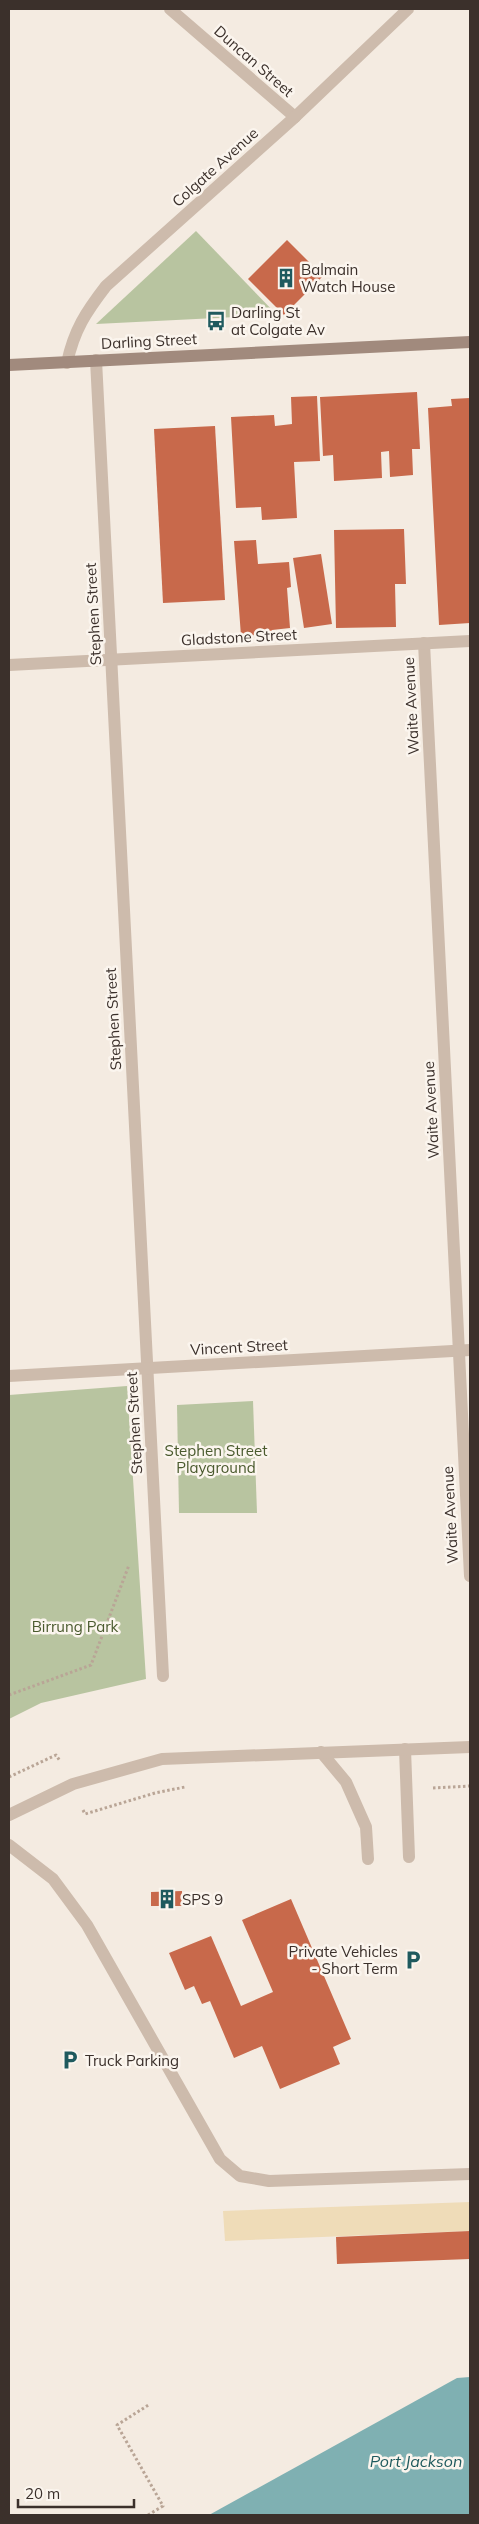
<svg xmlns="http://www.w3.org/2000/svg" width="479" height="2524" viewBox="0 0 479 2524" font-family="Mulish,sans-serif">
  <rect width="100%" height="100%" fill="#f4ebe1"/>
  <g fill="#b8c4a0">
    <polygon points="196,231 277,315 96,324"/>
    <polygon points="127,1386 146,1679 41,1703 9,1719 9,1395"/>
    <polygon points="253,1401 257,1513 179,1513 177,1405"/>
  </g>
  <polygon fill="#efdcb8" points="470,2202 470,2231 225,2241 223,2211"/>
  <polygon fill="#7fb0b2" points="470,2377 470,2515 209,2515 457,2378"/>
  <g fill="#c8694b">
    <polygon points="287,240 323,276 284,315 248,279"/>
    <polygon points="417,392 420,449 412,449 413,475 390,477 389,451 381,452 382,478 334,481 333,455 323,456 320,397"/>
    <polygon points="317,396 320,461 294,462 297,518 262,520 261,507 236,508 231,417 274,415 275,426 292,424 291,397"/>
    <polygon points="470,398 470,623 439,625 428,408 452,406 451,399"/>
    <polygon points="215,426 225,600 163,603 154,429"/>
    <polygon points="404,529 406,584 395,584 396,627 336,628 334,530"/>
    <polygon points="256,540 258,564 289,562 291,587 287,588 290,628 272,630 272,634 241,636 234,541"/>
    <polygon points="321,554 332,624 304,628 293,558"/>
    <polygon points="182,1891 182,1906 151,1906 151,1892"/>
    <polygon points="291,1899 351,2039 333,2047 340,2064 280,2089 262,2046 234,2058 210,2001 202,2004 194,1986 185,1990 169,1953 211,1936 241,2006 273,1992 242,1920"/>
    <polygon points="470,2231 470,2259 337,2264 336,2237"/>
  </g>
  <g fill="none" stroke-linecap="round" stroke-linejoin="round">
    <g stroke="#b9a596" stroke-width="3" stroke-dasharray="2.5 2.5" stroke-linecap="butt">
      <polyline points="9,1695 91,1665 129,1565"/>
      <polyline points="9,1777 56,1755 60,1761"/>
      <polyline points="433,1788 470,1786"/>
      <polyline points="83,1810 85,1814 155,1793 185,1787"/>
      <polyline points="148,2515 163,2506 117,2425 150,2404"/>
    </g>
    <g stroke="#cdbbac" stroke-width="12">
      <polyline points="405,1749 409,1857"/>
      <polyline points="321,1752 346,1782 366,1827 368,1859"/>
      <polyline points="9,1815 73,1784 162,1759 470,1747"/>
      <polyline points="9,1845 53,1879 87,1925 220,2159 240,2176 269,2181 470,2174"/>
    </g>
    <g stroke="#cdbbac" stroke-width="12">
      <polyline points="170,9 295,117"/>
      <polyline points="96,360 163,1676"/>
      <path d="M67 363C74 330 86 312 106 286L295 117 408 9"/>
      <polyline points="424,643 470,1576"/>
      <polyline points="9,665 470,641"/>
      <polyline points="9,1376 470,1350"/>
    </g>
    <polyline stroke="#a18a7d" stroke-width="12" points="9,365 470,342"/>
  </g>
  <defs>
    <symbol id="building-bare" viewBox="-9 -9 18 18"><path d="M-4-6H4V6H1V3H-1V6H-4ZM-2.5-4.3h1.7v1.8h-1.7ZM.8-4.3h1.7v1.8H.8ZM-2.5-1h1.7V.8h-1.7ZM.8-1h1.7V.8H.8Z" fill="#1f5a5e" stroke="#fbf5ee" stroke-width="2.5" paint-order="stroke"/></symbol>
    <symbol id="bus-bare" viewBox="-9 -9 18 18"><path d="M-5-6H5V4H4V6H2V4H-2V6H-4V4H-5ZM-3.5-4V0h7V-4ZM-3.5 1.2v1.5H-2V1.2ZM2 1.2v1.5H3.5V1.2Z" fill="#1f5a5e" stroke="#fbf5ee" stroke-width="2.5" paint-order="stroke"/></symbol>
    <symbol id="parking-bare" viewBox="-9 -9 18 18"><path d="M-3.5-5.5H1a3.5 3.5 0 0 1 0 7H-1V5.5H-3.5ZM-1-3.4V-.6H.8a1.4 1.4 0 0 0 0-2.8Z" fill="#1f5a5e" stroke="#fbf5ee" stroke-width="2.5" paint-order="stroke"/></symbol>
  </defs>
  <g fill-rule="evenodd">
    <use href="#building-bare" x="272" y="264" width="28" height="28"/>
    <use href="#bus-bare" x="202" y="307" width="28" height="28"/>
    <use href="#building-bare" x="153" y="1885" width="28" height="28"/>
    <use href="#parking-bare" x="399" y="1946" width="28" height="28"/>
    <use href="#parking-bare" x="56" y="2046" width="28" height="28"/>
  </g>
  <g text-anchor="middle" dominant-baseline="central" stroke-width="5" stroke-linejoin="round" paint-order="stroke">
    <g font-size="15" fill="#3b302b" stroke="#fbf5ee">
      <text transform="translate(254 61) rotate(41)">Duncan Street</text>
      <text transform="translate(215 167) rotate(-42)">Colgate Avenue</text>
      <text transform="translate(149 341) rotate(-3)">Darling Street</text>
      <text transform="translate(93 614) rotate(-93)">Stephen Street</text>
      <text transform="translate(239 637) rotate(-3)">Gladstone Street</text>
      <text transform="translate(411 706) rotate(-93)">Waite Avenue</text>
      <text transform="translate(113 1019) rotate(-93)">Stephen Street</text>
      <text transform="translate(431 1110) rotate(-93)">Waite Avenue</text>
      <text transform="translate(239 1347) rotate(-3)">Vincent Street</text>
      <text transform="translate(134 1423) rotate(-93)">Stephen Street</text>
      <text transform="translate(450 1515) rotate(-93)">Waite Avenue</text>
    </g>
    <g font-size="15" fill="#3b302b" stroke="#fbf5ee" text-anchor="start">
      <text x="301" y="269">Balmain<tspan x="301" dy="17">Watch House</tspan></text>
      <text x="231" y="312">Darling St<tspan x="231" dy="17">at Colgate Av</tspan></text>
      <text x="182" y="1899">SPS 9</text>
      <text x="398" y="1951" text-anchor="end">Private Vehicles<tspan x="398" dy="17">- Short Term</tspan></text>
      <text x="85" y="2060">Truck Parking</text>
    </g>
    <g font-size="15" fill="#4a5a2e" stroke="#fbf5ee">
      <text x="216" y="1450">Stephen Street<tspan x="216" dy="17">Playground</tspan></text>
      <text x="75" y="1626">Birrung Park</text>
    </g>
    <g font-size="16" font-style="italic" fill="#1f5a5e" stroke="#fbf5ee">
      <text x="416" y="2461">Port Jackson</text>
    </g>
  </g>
  <rect width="479" height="2524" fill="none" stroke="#3b302b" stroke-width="20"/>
  <path d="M18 2499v8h116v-8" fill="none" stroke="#3b302b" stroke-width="2.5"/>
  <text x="25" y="2499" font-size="15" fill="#3b302b" stroke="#fbf5ee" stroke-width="4" paint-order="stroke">20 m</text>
</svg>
